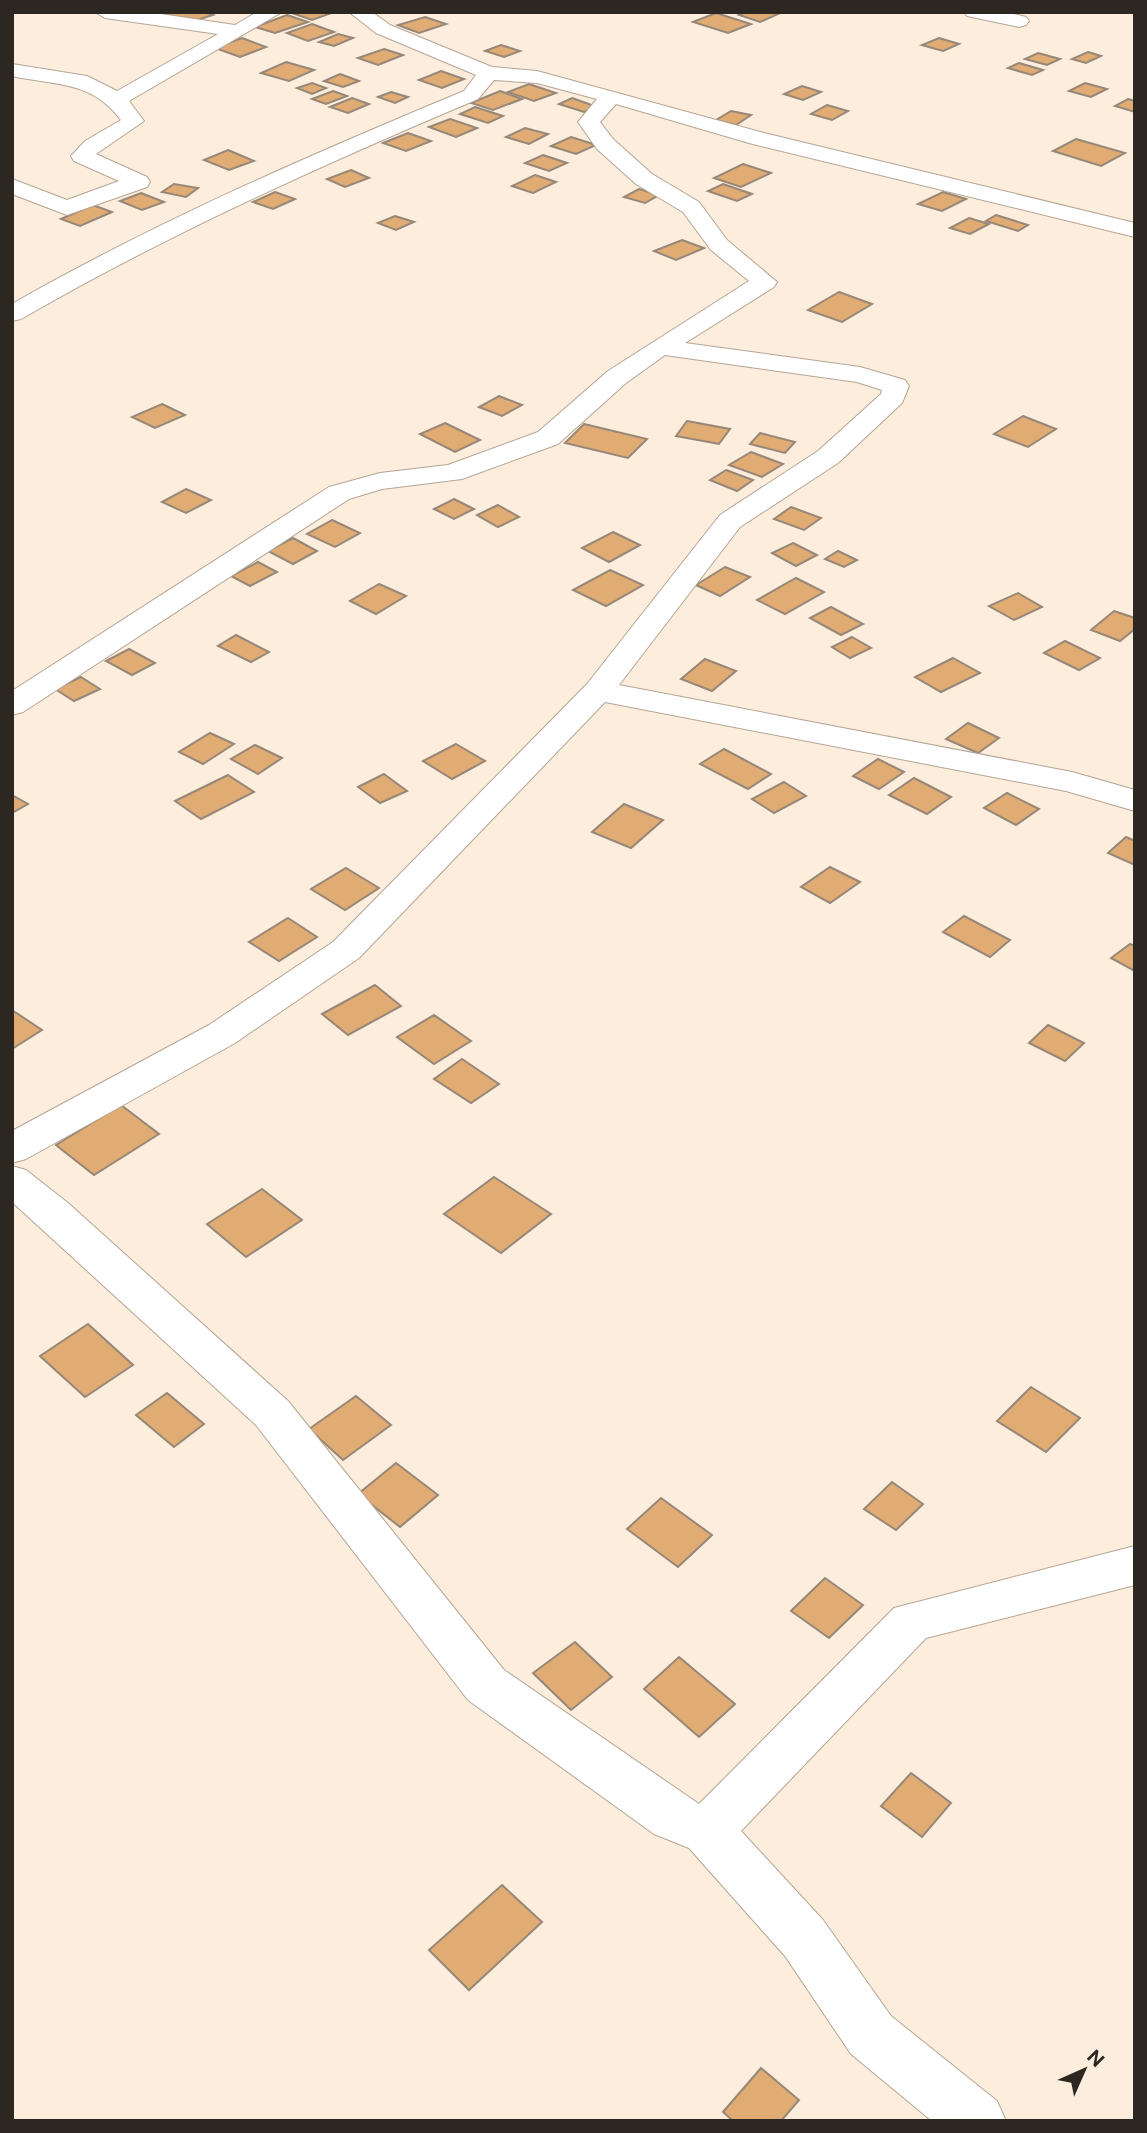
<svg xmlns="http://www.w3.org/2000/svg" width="1147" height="2133" viewBox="0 0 1147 2133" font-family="'Public Sans',sans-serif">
  <rect width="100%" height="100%" fill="#fdeddc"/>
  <g fill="#e1ac73" stroke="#968778" stroke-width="2">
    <polygon points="205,12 213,15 188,23 163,13"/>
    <polygon points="289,12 334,12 312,20"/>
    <polygon points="746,12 771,12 778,14 760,22 739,15"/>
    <polygon points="716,13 751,24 728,33 693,22"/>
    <polygon points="287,15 308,22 275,33 255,27"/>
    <polygon points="425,17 446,24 419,33 398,25"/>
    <polygon points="312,24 334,32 308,41 287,33"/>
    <polygon points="338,34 353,38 334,46 319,42"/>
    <polygon points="242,38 266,47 240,57 215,48"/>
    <polygon points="939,38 959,44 943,51 922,45"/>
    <polygon points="501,45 520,51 504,57 485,51"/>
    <polygon points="384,49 403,55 378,65 358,58"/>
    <polygon points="1088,52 1101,56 1086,63 1072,59"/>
    <polygon points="1038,53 1060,59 1047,65 1025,59"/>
    <polygon points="286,62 314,70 289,81 261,73"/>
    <polygon points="1019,63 1043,70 1032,75 1008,68"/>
    <polygon points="441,71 464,79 442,88 419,80"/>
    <polygon points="340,74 359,81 343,87 324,81"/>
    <polygon points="312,83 326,88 312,94 297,88"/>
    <polygon points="1085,83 1107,89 1091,97 1069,91"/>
    <polygon points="529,84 556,93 534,101 508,92"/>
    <polygon points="802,86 821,92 803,100 784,94"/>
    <polygon points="333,91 347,96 326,104 312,99"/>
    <polygon points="500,91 522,99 493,110 471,103"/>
    <polygon points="391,92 408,97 395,103 378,97"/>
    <polygon points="352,98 369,104 348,113 330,107"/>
    <polygon points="572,98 597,107 584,112 559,104"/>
    <polygon points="1128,99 1135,101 1135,112 1115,106"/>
    <polygon points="827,105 848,111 832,120 811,114"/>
    <polygon points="475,107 503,116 488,123 460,114"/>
    <polygon points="731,111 751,115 736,125 716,120"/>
    <polygon points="450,119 477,128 456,137 429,127"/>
    <polygon points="525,128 548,134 529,144 506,137"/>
    <polygon points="408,133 431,141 406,151 383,143"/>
    <polygon points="571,137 596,145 576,154 551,146"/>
    <polygon points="1076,139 1125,153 1101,166 1053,151"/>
    <polygon points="228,150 254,161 229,170 204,160"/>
    <polygon points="543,155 567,163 549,171 525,163"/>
    <polygon points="743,164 771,173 741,187 714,178"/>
    <polygon points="351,170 369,178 345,187 327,179"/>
    <polygon points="535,175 556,182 533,193 512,186"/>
    <polygon points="174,184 198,188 186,197 162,192"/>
    <polygon points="723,184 752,194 737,201 708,191"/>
    <polygon points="639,189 659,195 645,203 624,197"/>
    <polygon points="275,192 295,199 273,209 253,202"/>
    <polygon points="943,192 966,199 942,211 918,204"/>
    <polygon points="141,193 164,202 142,210 120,201"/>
    <polygon points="93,205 112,212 80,226 61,219"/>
    <polygon points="996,215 1028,225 1018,231 986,221"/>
    <polygon points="395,216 414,222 396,230 378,223"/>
    <polygon points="969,218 989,224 970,234 950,228"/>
    <polygon points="682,240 704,248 676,260 654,251"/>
    <polygon points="839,292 872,304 842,322 808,310"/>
    <polygon points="499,396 522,405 502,416 479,407"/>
    <polygon points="162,404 185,415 155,428 132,417"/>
    <polygon points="1023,416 1056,429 1028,447 994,434"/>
    <polygon points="687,421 730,429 719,444 676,436"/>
    <polygon points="445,423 480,440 455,452 420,434"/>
    <polygon points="584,424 647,439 628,458 565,443"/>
    <polygon points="760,433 795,442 785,453 750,444"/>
    <polygon points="751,452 783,464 762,477 729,465"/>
    <polygon points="726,470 753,480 737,491 710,480"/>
    <polygon points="186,489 211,500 186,513 162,502"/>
    <polygon points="454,499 474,509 454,519 434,509"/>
    <polygon points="498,505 519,517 498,527 477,515"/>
    <polygon points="791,507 821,518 804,530 774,519"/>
    <polygon points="332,520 360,533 335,547 307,534"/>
    <polygon points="613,532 640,545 609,562 582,548"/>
    <polygon points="293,538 317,551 293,564 268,551"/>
    <polygon points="793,543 817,555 796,566 772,553"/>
    <polygon points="838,551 857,560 844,567 825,559"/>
    <polygon points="258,562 277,572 250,586 231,576"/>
    <polygon points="725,567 750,577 720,596 696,585"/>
    <polygon points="610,570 643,585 606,606 573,590"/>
    <polygon points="796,578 824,592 785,614 757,600"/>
    <polygon points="379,584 406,596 376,614 350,601"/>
    <polygon points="1018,593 1042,607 1014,620 989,606"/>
    <polygon points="831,607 863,624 841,635 810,618"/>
    <polygon points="1114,611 1135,618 1135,629 1120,641 1091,630"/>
    <polygon points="236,635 269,652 251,662 218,646"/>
    <polygon points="852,637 871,648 850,658 832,647"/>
    <polygon points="1065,641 1100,658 1079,670 1044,653"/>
    <polygon points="129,649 155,663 132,675 106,661"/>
    <polygon points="953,658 980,673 941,692 915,677"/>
    <polygon points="705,659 736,671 712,691 681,679"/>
    <polygon points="81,677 100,689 74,701 55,689"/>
    <polygon points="968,723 999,738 978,753 946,739"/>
    <polygon points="210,733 234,744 203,764 179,752"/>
    <polygon points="456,744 485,761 452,779 423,761"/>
    <polygon points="255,745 282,758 258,774 231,759"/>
    <polygon points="724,749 771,774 748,789 700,764"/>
    <polygon points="878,759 904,772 879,789 853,776"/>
    <polygon points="384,774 407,791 380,803 358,787"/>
    <polygon points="228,775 254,792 201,819 175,801"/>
    <polygon points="914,778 951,797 927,814 889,795"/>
    <polygon points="784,782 806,796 774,813 752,799"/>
    <polygon points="1007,793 1039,809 1016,825 984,808"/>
    <polygon points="12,795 28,804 12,813"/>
    <polygon points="624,804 663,820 631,848 592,832"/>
    <polygon points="1126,837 1135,841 1135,865 1108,853"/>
    <polygon points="830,867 860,882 830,903 801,887"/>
    <polygon points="346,868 379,888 345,910 311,889"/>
    <polygon points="964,916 1010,940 990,957 943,932"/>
    <polygon points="288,918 317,937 279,961 249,942"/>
    <polygon points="1130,944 1135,946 1135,971 1111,958"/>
    <polygon points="375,985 401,1006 348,1035 322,1014"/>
    <polygon points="12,1010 42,1030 12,1049"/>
    <polygon points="434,1015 471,1041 434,1064 397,1037"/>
    <polygon points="1048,1025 1084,1043 1065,1061 1029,1043"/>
    <polygon points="462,1059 499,1084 471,1103 434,1079"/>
    <polygon points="121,1105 159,1134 94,1175 56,1145"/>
    <polygon points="494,1177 551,1214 501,1253 444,1214"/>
    <polygon points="262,1189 302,1220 246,1257 207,1224"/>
    <polygon points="88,1324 133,1365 85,1397 40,1356"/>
    <polygon points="1031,1387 1080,1418 1046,1452 997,1421"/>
    <polygon points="167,1393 204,1424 174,1447 136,1415"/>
    <polygon points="356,1396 391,1425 343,1460 309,1429"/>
    <polygon points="396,1463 438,1495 400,1527 358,1494"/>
    <polygon points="892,1482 923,1504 896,1530 864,1509"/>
    <polygon points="661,1498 712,1535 678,1567 627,1529"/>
    <polygon points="825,1578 863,1605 829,1638 791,1611"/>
    <polygon points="575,1642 612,1677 571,1710 533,1673"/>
    <polygon points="679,1657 735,1704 699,1737 644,1689"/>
    <polygon points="911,1773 951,1803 922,1837 881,1806"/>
    <polygon points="502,1885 542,1922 469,1990 429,1950"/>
    <polygon points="761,2068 799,2100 781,2121 733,2121 723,2112"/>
  </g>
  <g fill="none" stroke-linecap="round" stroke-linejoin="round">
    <defs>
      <g id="minor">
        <path d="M95 12H147L235 25 257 12H282L129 101 144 121 96 154 147 177 150 182 147 187 67 215 12 194V179L67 200 119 181 74 161 71 156 85 141 121 120C91 80 56 86 12 76V64L87 76 117 91 218 34 105 18Z"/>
        <path d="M349 12H372L390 25 492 67 537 71 764 133 1135 223V237L749 143 616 104 600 122 613 139 652 174 699 202 727 240 777 282 774 287 685 343 860 367 905 380 909 386 902 403 838 463 740 527 619 685 1072 772 1135 790V811L1066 791 605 702 359 958 235 1043 26 1159 12 1163V1131L209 1025 333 942 587 684 720 515 818 451 881 394 882 390 857 382 665 355 626 383 558 444 462 479 382 489 349 499 23 712 12 715V691L329 487 380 473 448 465 538 432 608 371 749 281 711 250 683 212 636 184 597 149 578 122 597 99 537 83 494 80 478 99C322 165 168 234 21 319L12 321V304C157 221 310 155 464 91L476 75 376 33Z"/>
        <polygon points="964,12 1005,12 1026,17 1029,21 1026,25 1019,27 967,16"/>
        <polygon points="12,1166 26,1170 68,1203 288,1401 504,1670 699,1804 894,1608 1135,1546 1135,1585 926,1638 741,1831 823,1920 891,2016 997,2101 1006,2121 932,2121 851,2054 785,1956 689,1848 654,1834 468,1700 256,1425 12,1202"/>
      </g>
    </defs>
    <use href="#minor" stroke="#b4a595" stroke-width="2"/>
    <use href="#minor" fill="#fff" fill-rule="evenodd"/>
  </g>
  <rect width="1147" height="2133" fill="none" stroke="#2d2721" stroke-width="28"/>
  <g transform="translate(1084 2070) rotate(45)" stroke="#fdeddc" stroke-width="5" paint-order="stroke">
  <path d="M0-5L12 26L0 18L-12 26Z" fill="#2d2721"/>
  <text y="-10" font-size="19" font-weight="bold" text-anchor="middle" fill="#2d2721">N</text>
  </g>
</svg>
